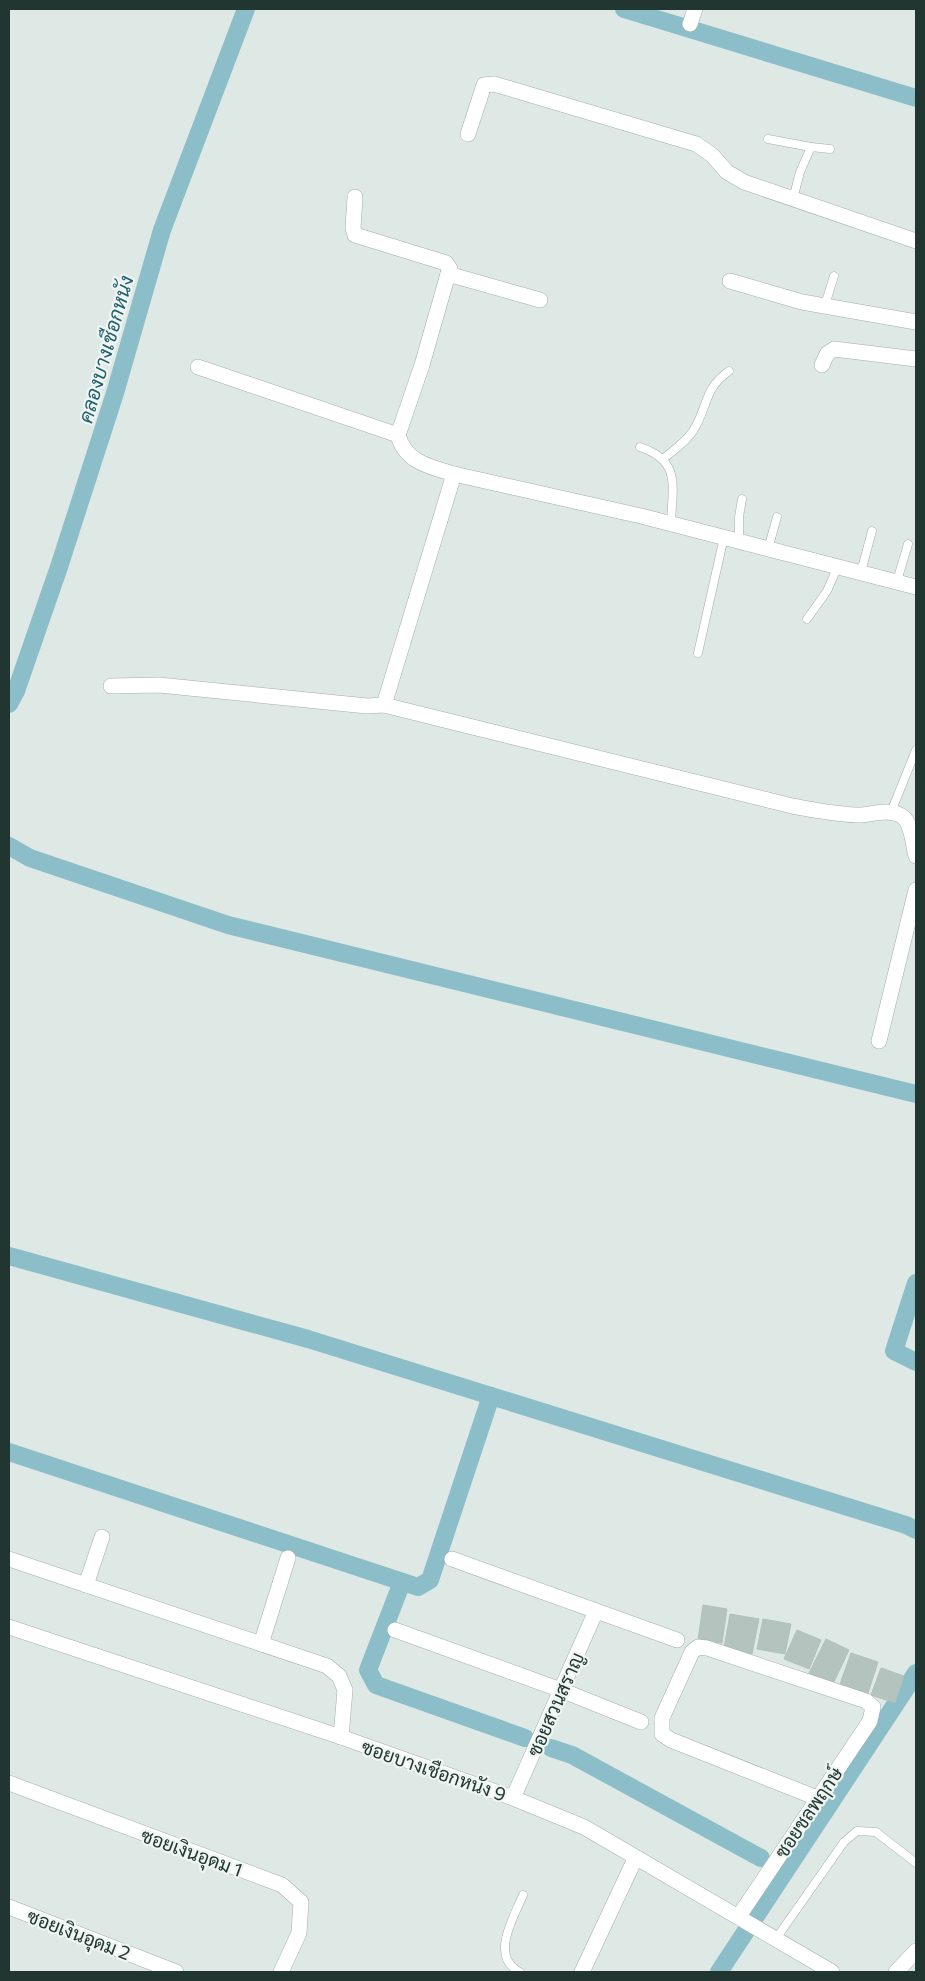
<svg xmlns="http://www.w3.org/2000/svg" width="925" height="1981" viewBox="0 0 925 1981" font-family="Commissioner,Sarabun,sans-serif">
  <rect width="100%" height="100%" fill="#dee8e4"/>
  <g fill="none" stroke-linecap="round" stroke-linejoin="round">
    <g stroke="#8bbec9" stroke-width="18">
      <polyline points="624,9 916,98"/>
      <polyline points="9,704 16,691 59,567 115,393 162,230 246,9"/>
      <polyline points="9,846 30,858 228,925 916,1094"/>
      <polyline points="9,1256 308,1339 906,1525 916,1530"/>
      <polyline points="916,1283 894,1351 916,1362"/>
      <polyline points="9,1452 418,1587 430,1580 491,1396"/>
      <polyline points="402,1582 368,1670 376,1685 525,1738"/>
      <polyline points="551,1748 572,1755 761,1858"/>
      <polyline points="719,1972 916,1673"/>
    </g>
  </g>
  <g fill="#b4c3bd" stroke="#b2c1bb">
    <polygon points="703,1605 727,1609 722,1643 698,1640"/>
    <polygon points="730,1614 759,1619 752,1654 724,1648"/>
    <polygon points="763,1619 791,1624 785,1654 757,1649"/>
    <polygon points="797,1630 821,1640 809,1669 784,1659"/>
    <polygon points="826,1639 849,1650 833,1684 809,1673"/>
    <polygon points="851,1653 878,1662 867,1696 839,1687"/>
    <polygon points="881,1668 904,1676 895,1703 871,1695"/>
  </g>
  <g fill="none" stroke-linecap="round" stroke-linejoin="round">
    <defs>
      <g id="service">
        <polyline points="768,139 811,147"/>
        <polyline points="793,199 800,172 811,147 830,149"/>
        <polyline points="825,305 834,276"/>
        <path d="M640 447C682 461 672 487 671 524"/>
        <path d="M664 458C674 450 686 442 693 431 708 408 703 389 729 371"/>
        <polyline points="739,541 739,517 742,499"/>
        <polyline points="768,549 777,517"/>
        <polyline points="861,572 872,531"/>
        <polyline points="897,581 908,544"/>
        <polyline points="807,619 827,591 838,566"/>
        <polyline points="698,653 724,537"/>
        <polyline points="891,812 916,750"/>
        <polyline points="775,1940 844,1842 857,1831 876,1832 916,1863"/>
        <path d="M520 1972C489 1957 514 1917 523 1895"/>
      </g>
      <g id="minor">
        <polyline points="690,24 695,9"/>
        <polyline points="468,134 484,85 494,84 696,144 712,155 727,172 744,182 916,241"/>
        <polyline points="355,197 353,228 355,235 446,263 450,269 448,274 540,300"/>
        <path d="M448 274 422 365 398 435C405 462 430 467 454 474L641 516 916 587"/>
        <polyline points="730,281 802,302 916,322"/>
        <polyline points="822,365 827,354 834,349 916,359"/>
        <polyline points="198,367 398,435"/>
        <path d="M454 474 384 705 792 806C815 810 838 815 861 815 873 814 892 808 903 817 912 824 913 845 916 856"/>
        <polyline points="111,686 159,685 367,706 384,705"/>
        <polyline points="879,1041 916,890"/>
        <polyline points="9,1559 327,1666 339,1676 345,1690 341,1737"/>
        <polyline points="452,1559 677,1640"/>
        <polyline points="86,1585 102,1537"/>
        <polyline points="9,1627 341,1737 513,1798 584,1827 832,1972"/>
        <polyline points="395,1630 561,1690 641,1722"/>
        <polyline points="261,1644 288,1558"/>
        <polyline points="9,1783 282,1885 301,1902 299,1933 281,1972"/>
        <polyline points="513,1798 596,1611"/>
        <polyline points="9,1907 176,1972"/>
        <polyline points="739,1916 870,1721 873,1707 866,1701 707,1648 698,1647 692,1652 662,1718 662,1734 671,1740 817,1798"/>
        <polyline points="582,1972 635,1859"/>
      </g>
      <polyline id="tertiary" points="896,1972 916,1951"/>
    </defs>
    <use href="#service" stroke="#a2afab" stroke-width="9"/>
    <use href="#minor" stroke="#a2afab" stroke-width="16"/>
    <use href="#tertiary" stroke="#a2afab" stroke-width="16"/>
    <use href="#service" stroke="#fff" stroke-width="8"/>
    <use href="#minor" stroke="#fff" stroke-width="15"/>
    <use href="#tertiary" stroke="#fff" stroke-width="15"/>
  </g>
  <g text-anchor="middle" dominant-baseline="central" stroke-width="4.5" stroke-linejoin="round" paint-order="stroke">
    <g font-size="19" fill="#213631" stroke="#eef5f2">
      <text transform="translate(555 1704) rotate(-66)">ซอยสวนสราญ</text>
      <text transform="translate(434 1770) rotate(19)">ซอยบางเชือกหนัง 9</text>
      <text transform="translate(808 1812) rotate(-56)">ซอยชลพฤกษ์</text>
      <text transform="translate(192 1852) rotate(20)">ซอยเงินอุดม 1</text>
      <text transform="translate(79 1934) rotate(21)">ซอยเงินอุดม 2</text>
    </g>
    <g font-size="20" font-style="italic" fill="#225e6c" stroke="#eef5f2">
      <text transform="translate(105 349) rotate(-74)">คลองบางเชือกหนัง</text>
    </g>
  </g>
  <rect width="925" height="1981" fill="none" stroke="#213631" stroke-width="20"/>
</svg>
